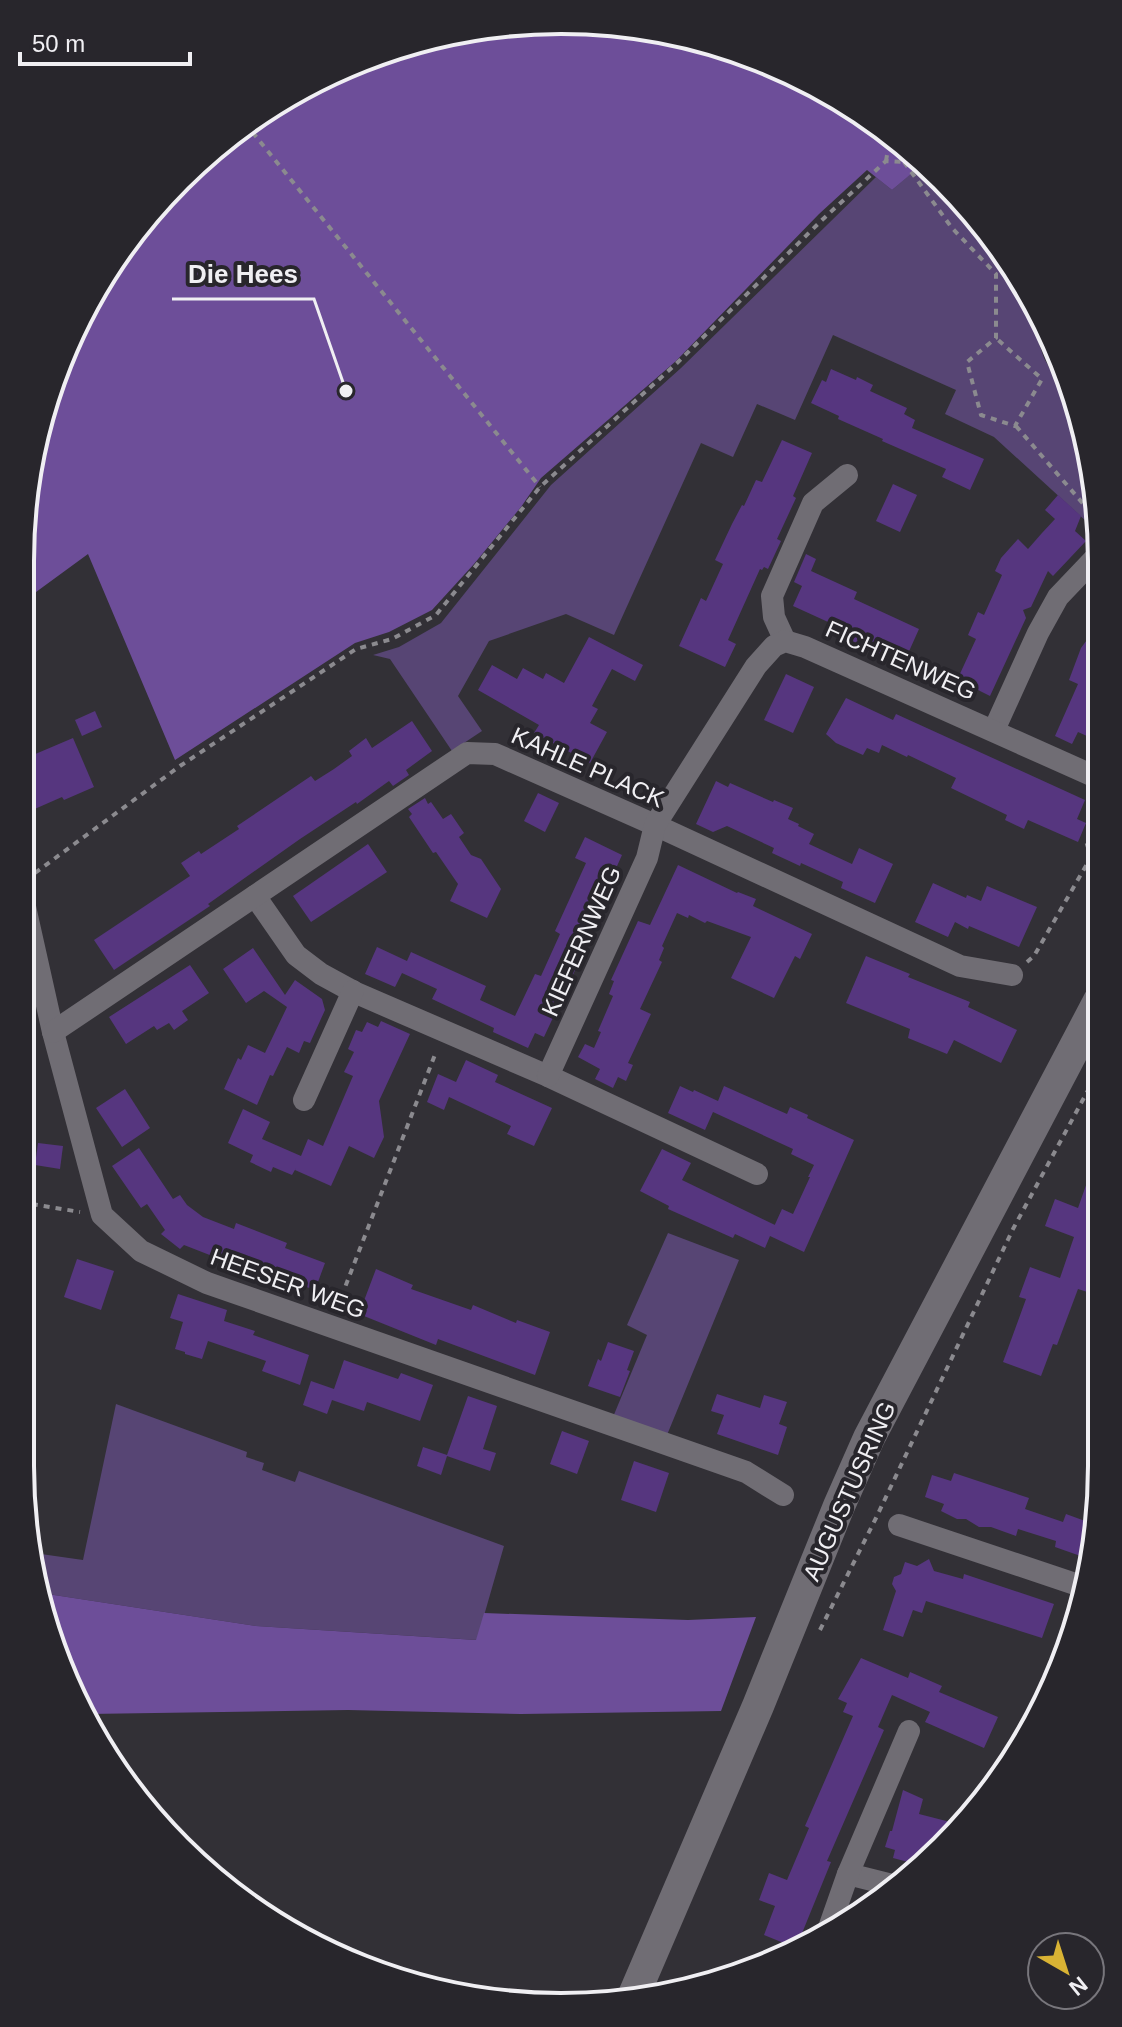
<svg xmlns="http://www.w3.org/2000/svg" width="1122" height="2027" viewBox="0 0 1122 2027" font-family="Helvetica,sans-serif">
  <rect width="100%" height="100%" fill="#323036"/>
  <g fill="#574574">
    <polygon points="921,165 995,252 1031,320 1044,358 1056,380 1076,398 1097,491 1097,511 1087,522 994,437 945,414 956,390 833,335 795,420 757,404 733,457 701,443 614,635 566,614 489,641 458,696 482,731 452,751 390,659 373,655 399,647 441,623 551,485 681,368 876,177 892,190"/>
    <polygon points="668,1233 739,1260 667,1435 613,1417 647,1335 627,1325"/>
    <polygon points="116,1404 247,1452 246,1457 264,1463 262,1470 295,1482 299,1471 504,1546 477,1640 256,1626 41,1593 34,1553 83,1560"/>
  </g>
  <g fill="#6d4e99">
    <polygon points="526,21 632,25 735,49 832,93 924,163 892,190 867,170 819,214 676,361 541,478 521,507 474,564 432,610 389,632 355,643 175,760 88,554 21,603 21,526 39,421 93,290 155,204 232,132 322,76 421,38"/>
    <polygon points="41,1593 256,1626 476,1640 484,1613 688,1620 756,1617 721,1711 521,1714 348,1710 88,1714 49,1639"/>
  </g>
  <g fill="#56367f">
    <polygon points="831,369 856,380 857,377 873,385 870,391 907,408 904,414 915,420 912,428 984,459 970,490 942,477 946,469 882,441 883,439 838,419 839,416 811,403 822,380 826,382"/>
    <polygon points="782,440 812,453 793,496 796,498 777,539 781,541 768,569 764,567 762,570 760,569 728,640 736,644 725,667 679,646 701,598 706,601 723,564 715,560 732,524 742,505 744,506 756,480 762,482"/>
    <polygon points="893,484 917,495 900,532 876,521"/>
    <polygon points="1058,495 1081,516 1075,531 1086,541 1053,576 1048,571 1031,607 1023,610 1026,618 990,696 976,689 971,700 952,691 976,639 968,635 978,612 984,615 1002,575 995,571 1001,558 1018,539 1028,549 1042,533 1055,519 1045,510"/>
    <polygon points="806,554 816,559 811,571 857,592 854,599 919,629 906,658 886,649 883,655 850,640 852,634 850,632 793,606 802,586 794,582"/>
    <polygon points="1098,625 1098,741 1078,732 1072,744 1055,736 1078,684 1069,680 1081,648"/>
    <polygon points="589,637 643,665 635,681 612,669 592,706 598,709 590,723 607,732 590,763 534,733 539,725 478,690 492,665 517,679 523,668 543,679 546,673 564,683"/>
    <polygon points="786,674 814,687 793,733 764,720"/>
    <polygon points="846,698 893,720 896,714 1085,800 1077,819 1086,823 1078,842 1028,820 1024,829 1005,820 1007,815 951,788 956,778 908,755 907,757 882,745 879,753 867,748 863,755 836,743 826,734"/>
    <polygon points="95,711 102,727 82,736 75,720"/>
    <polygon points="412,721 432,751 406,770 409,775 393,786 389,781 357,804 356,802 300,839 208,904 210,906 114,970 94,940 190,876 181,863 199,851 201,854 239,829 237,826 311,776 315,781 334,769 352,756 349,751 366,738 372,748"/>
    <polygon points="73,738 94,787 64,800 62,797 21,815 21,763 34,757 33,755"/>
    <polygon points="716,781 728,787 730,783 773,802 774,800 793,808 788,819 799,824 798,826 814,834 809,844 852,864 859,848 893,864 875,903 841,888 843,882 801,863 800,866 772,853 774,848 727,826 713,832 696,824"/>
    <polygon points="538,793 559,803 545,832 524,821"/>
    <polygon points="425,798 428,804 431,802 443,819 451,814 464,833 459,837 471,855 481,859 501,889 487,918 450,901 458,884 436,852 433,853 409,817 412,814 408,809"/>
    <polygon points="585,837 622,855 613,875 618,878 544,1037 535,1033 528,1048 493,1032 494,1028 432,999 437,989 402,973 395,987 365,974 377,947 407,961 411,952 486,986 480,1000 515,1016 535,974 541,976 560,934 555,931 586,863 575,858"/>
    <polygon points="368,844 387,872 311,922 293,896"/>
    <polygon points="678,865 737,893 738,892 756,899 753,906 812,934 800,959 795,956 774,998 731,978 751,937 707,921 705,923 689,915 688,918 677,913 662,946 664,948 659,960 662,962 640,1009 651,1014 628,1063 633,1065 626,1081 618,1077 613,1088 595,1079 600,1069 578,1057 585,1044 594,1048 601,1032 598,1031 613,996 609,994 614,981 611,980 638,921 650,925"/>
    <polygon points="933,883 966,898 967,895 981,901 987,886 1037,907 1019,947 969,926 968,929 955,922 948,937 915,922"/>
    <polygon points="253,948 285,995 295,980 322,999 325,1010 310,1043 304,1041 299,1053 287,1047 273,1076 270,1075 257,1105 224,1089 238,1058 241,1060 248,1045 265,1053 287,1007 264,991 246,1003 223,969"/>
    <polygon points="866,956 910,974 908,977 970,1002 968,1007 1017,1030 1001,1063 954,1040 947,1054 908,1038 910,1029 846,1003"/>
    <polygon points="190,965 209,993 182,1011 188,1020 174,1030 169,1023 157,1030 154,1026 126,1044 109,1017"/>
    <polygon points="381,1021 410,1034 379,1101 384,1137 374,1158 349,1146 331,1186 295,1170 296,1168 292,1175 273,1167 271,1172 250,1162 253,1155 228,1143 243,1109 270,1122 262,1139 301,1156 308,1139 323,1146 353,1076 344,1072 354,1052 348,1049 356,1030 362,1032 367,1022 378,1027"/>
    <polygon points="466,1060 498,1075 495,1082 552,1108 534,1146 507,1134 511,1126 449,1097 444,1110 427,1102 438,1074 456,1082"/>
    <polygon points="680,1086 693,1092 694,1090 718,1101 724,1086 787,1114 790,1107 808,1115 807,1118 854,1140 804,1252 770,1236 765,1248 735,1234 733,1238 668,1209 669,1206 640,1191 662,1149 691,1163 682,1180 775,1225 772,1231 782,1209 793,1214 810,1177 808,1177 814,1165 791,1154 793,1149 713,1112 705,1130 668,1113"/>
    <polygon points="125,1089 150,1128 122,1147 96,1108"/>
    <polygon points="38,1143 63,1146 60,1169 35,1165"/>
    <polygon points="139,1148 173,1199 180,1195 187,1205 203,1217 234,1229 236,1223 287,1243 285,1248 325,1263 315,1290 262,1271 261,1275 184,1245 180,1249 161,1234 165,1230 147,1204 141,1208 112,1166"/>
    <polygon points="1097,1154 1100,1154 1100,1296 1078,1289 1057,1345 1053,1344 1041,1376 1003,1362 1026,1299 1019,1297 1030,1267 1060,1278 1074,1237 1045,1226 1055,1199 1078,1208"/>
    <polygon points="77,1259 114,1271 101,1310 64,1297"/>
    <polygon points="376,1269 413,1285 411,1289 471,1310 473,1305 516,1323 517,1320 550,1332 535,1375 438,1339 436,1345 359,1314"/>
    <polygon points="178,1294 227,1310 224,1321 255,1331 253,1335 309,1355 300,1385 262,1371 266,1361 208,1341 202,1359 185,1354 185,1352 175,1349 183,1322 170,1318"/>
    <polygon points="608,1342 634,1351 627,1370 630,1371 620,1397 588,1386 598,1359 601,1361"/>
    <polygon points="344,1360 398,1379 401,1373 433,1385 420,1421 367,1402 364,1411 332,1400 327,1414 303,1405 311,1381 334,1389"/>
    <polygon points="717,1394 760,1408 764,1395 787,1402 779,1424 787,1427 778,1455 717,1434 724,1415 711,1411"/>
    <polygon points="468,1396 497,1406 483,1449 496,1453 490,1471 447,1456 441,1475 417,1466 423,1447 447,1455"/>
    <polygon points="562,1431 589,1441 577,1474 550,1464"/>
    <polygon points="634,1461 669,1473 656,1512 621,1500"/>
    <polygon points="954,1473 1029,1498 1025,1509 1063,1522 1066,1514 1096,1525 1089,1559 1055,1547 1056,1541 1018,1529 1016,1536 991,1527 979,1527 966,1519 957,1519 941,1511 944,1504 925,1497 932,1475 951,1481"/>
    <polygon points="929,1559 934,1571 963,1579 964,1574 1054,1604 1042,1638 926,1601 922,1613 913,1610 903,1637 883,1630 896,1591 892,1584 894,1577 901,1574 905,1562 917,1566"/>
    <polygon points="861,1658 908,1678 910,1672 942,1686 939,1692 998,1717 984,1748 925,1722 930,1712 892,1695 878,1727 884,1730 827,1861 831,1862 796,1948 764,1935 775,1906 759,1900 769,1873 787,1880 809,1828 805,1826 853,1716 843,1712 847,1703 838,1699"/>
    <polygon points="903,1790 923,1799 919,1814 958,1824 923,1866 893,1858 895,1850 885,1847 890,1831 892,1831"/>
  </g>
  <g fill="none" stroke-linecap="round" stroke-linejoin="round">
    <g stroke="#8b8a8f" stroke-width="4" stroke-dasharray="6 6" stroke-linecap="butt">
      <polyline points="245,123 540,487"/>
      <polyline points="886,161 890,137"/>
      <polyline points="904,162 952,228 996,274 996,338 967,362 981,415 1015,426 1042,379 996,338"/>
      <polyline points="1016,426 1098,521"/>
      <polyline points="35,873 180,766 356,649 392,639 436,615 540,487 676,364 822,220 886,161 904,162 913,155"/>
      <polyline points="1027,962 1034,956 1091,857 1086,841 1099,814"/>
      <polyline points="20,1202 80,1212"/>
      <polyline points="337,1308 436,1052"/>
      <polyline points="820,1630 876,1518 1013,1229 1099,1070"/>
    </g>
    <g stroke="#706d74" stroke-width="22">
      <polyline points="785,641 774,617 772,596 813,503 847,475"/>
      <polyline points="994,730 1038,633 1058,597 1098,555"/>
      <polyline points="21,889 53,1032 102,1215 141,1251 207,1283 746,1472 783,1495"/>
      <polyline points="255,896 296,955 321,974 354,992 548,1076 757,1174"/>
      <polyline points="53,1032 467,753 495,754 655,825 960,966 1012,975"/>
      <polyline points="548,1076 647,858 655,825 756,666 774,646 785,641 805,647 1098,778"/>
      <polyline points="304,1100 353,991"/>
      <polyline points="899,1525 1084,1587"/>
      <polyline points="848,1874 896,1886"/>
      <polyline points="829,1928 848,1874 909,1731"/>
    </g>
    <polyline stroke="#706d74" stroke-width="32" points="633,1997 758,1706 839,1506 869,1438 1099,1001"/>
  </g>
  <g text-anchor="middle" dominant-baseline="central" stroke-width="8" stroke-linejoin="round" paint-order="stroke">
    <g font-size="24" fill="#f0eff3" stroke="#28262c">
      <text transform="translate(901 660) rotate(24)">FICHTENWEG</text>
      <text transform="translate(588 767) rotate(24)">KAHLE PLACK</text>
      <text transform="translate(581 941) rotate(-66)">KIEFERNWEG</text>
      <text transform="translate(288 1283) rotate(20)">HEESER WEG</text>
      <text transform="translate(849 1491) rotate(-66)">AUGUSTUSRING</text>
    </g>
  </g>
  <path d="M0 0H1122V2027H0ZM561 34H561A527 527 0 0 1 1088 561V1466A527 527 0 0 1 561 1993H561A527 527 0 0 1 34 1466V561A527 527 0 0 1 561 34Z" fill="#28262c" fill-rule="evenodd"/>
  <path fill="none" stroke="#f0eff3" stroke-width="4" d="M561 34H561A527 527 0 0 1 1088 561V1466A527 527 0 0 1 561 1993H561A527 527 0 0 1 34 1466V561A527 527 0 0 1 561 34Z"/>
  <path fill="none" stroke="#f0eff3" stroke-width="3" d="M346 391L314 299H172"/>
  <circle fill="#f0eff3" stroke="#28262c" stroke-width="3" cx="346" cy="391" r="8"/>
  <g font-size="26" text-anchor="middle" font-weight="bold" fill="#f0eff3" stroke="#28262c" stroke-width="8" stroke-linejoin="round" paint-order="stroke">
    <text x="243" y="283">Die Hees</text>
  </g>
  <g transform="translate(1066 1971) rotate(141)"><circle r="38" fill="#28262c" stroke="#78767c" stroke-width="2"/>
  <path d="M0-6L14 30L0 20L-14 30Z" fill="#d9b334"/>
  <text y="-12" font-size="22" font-weight="bold" text-anchor="middle" fill="#f0eff3">N</text>
  </g>
  <path d="M20 52v12h170v-12" fill="none" stroke="#f0eff3" stroke-width="4"/>
  <text x="32" y="52" font-size="24" fill="#f0eff3" stroke="#28262c" stroke-width="6" paint-order="stroke">50 m</text>
</svg>
